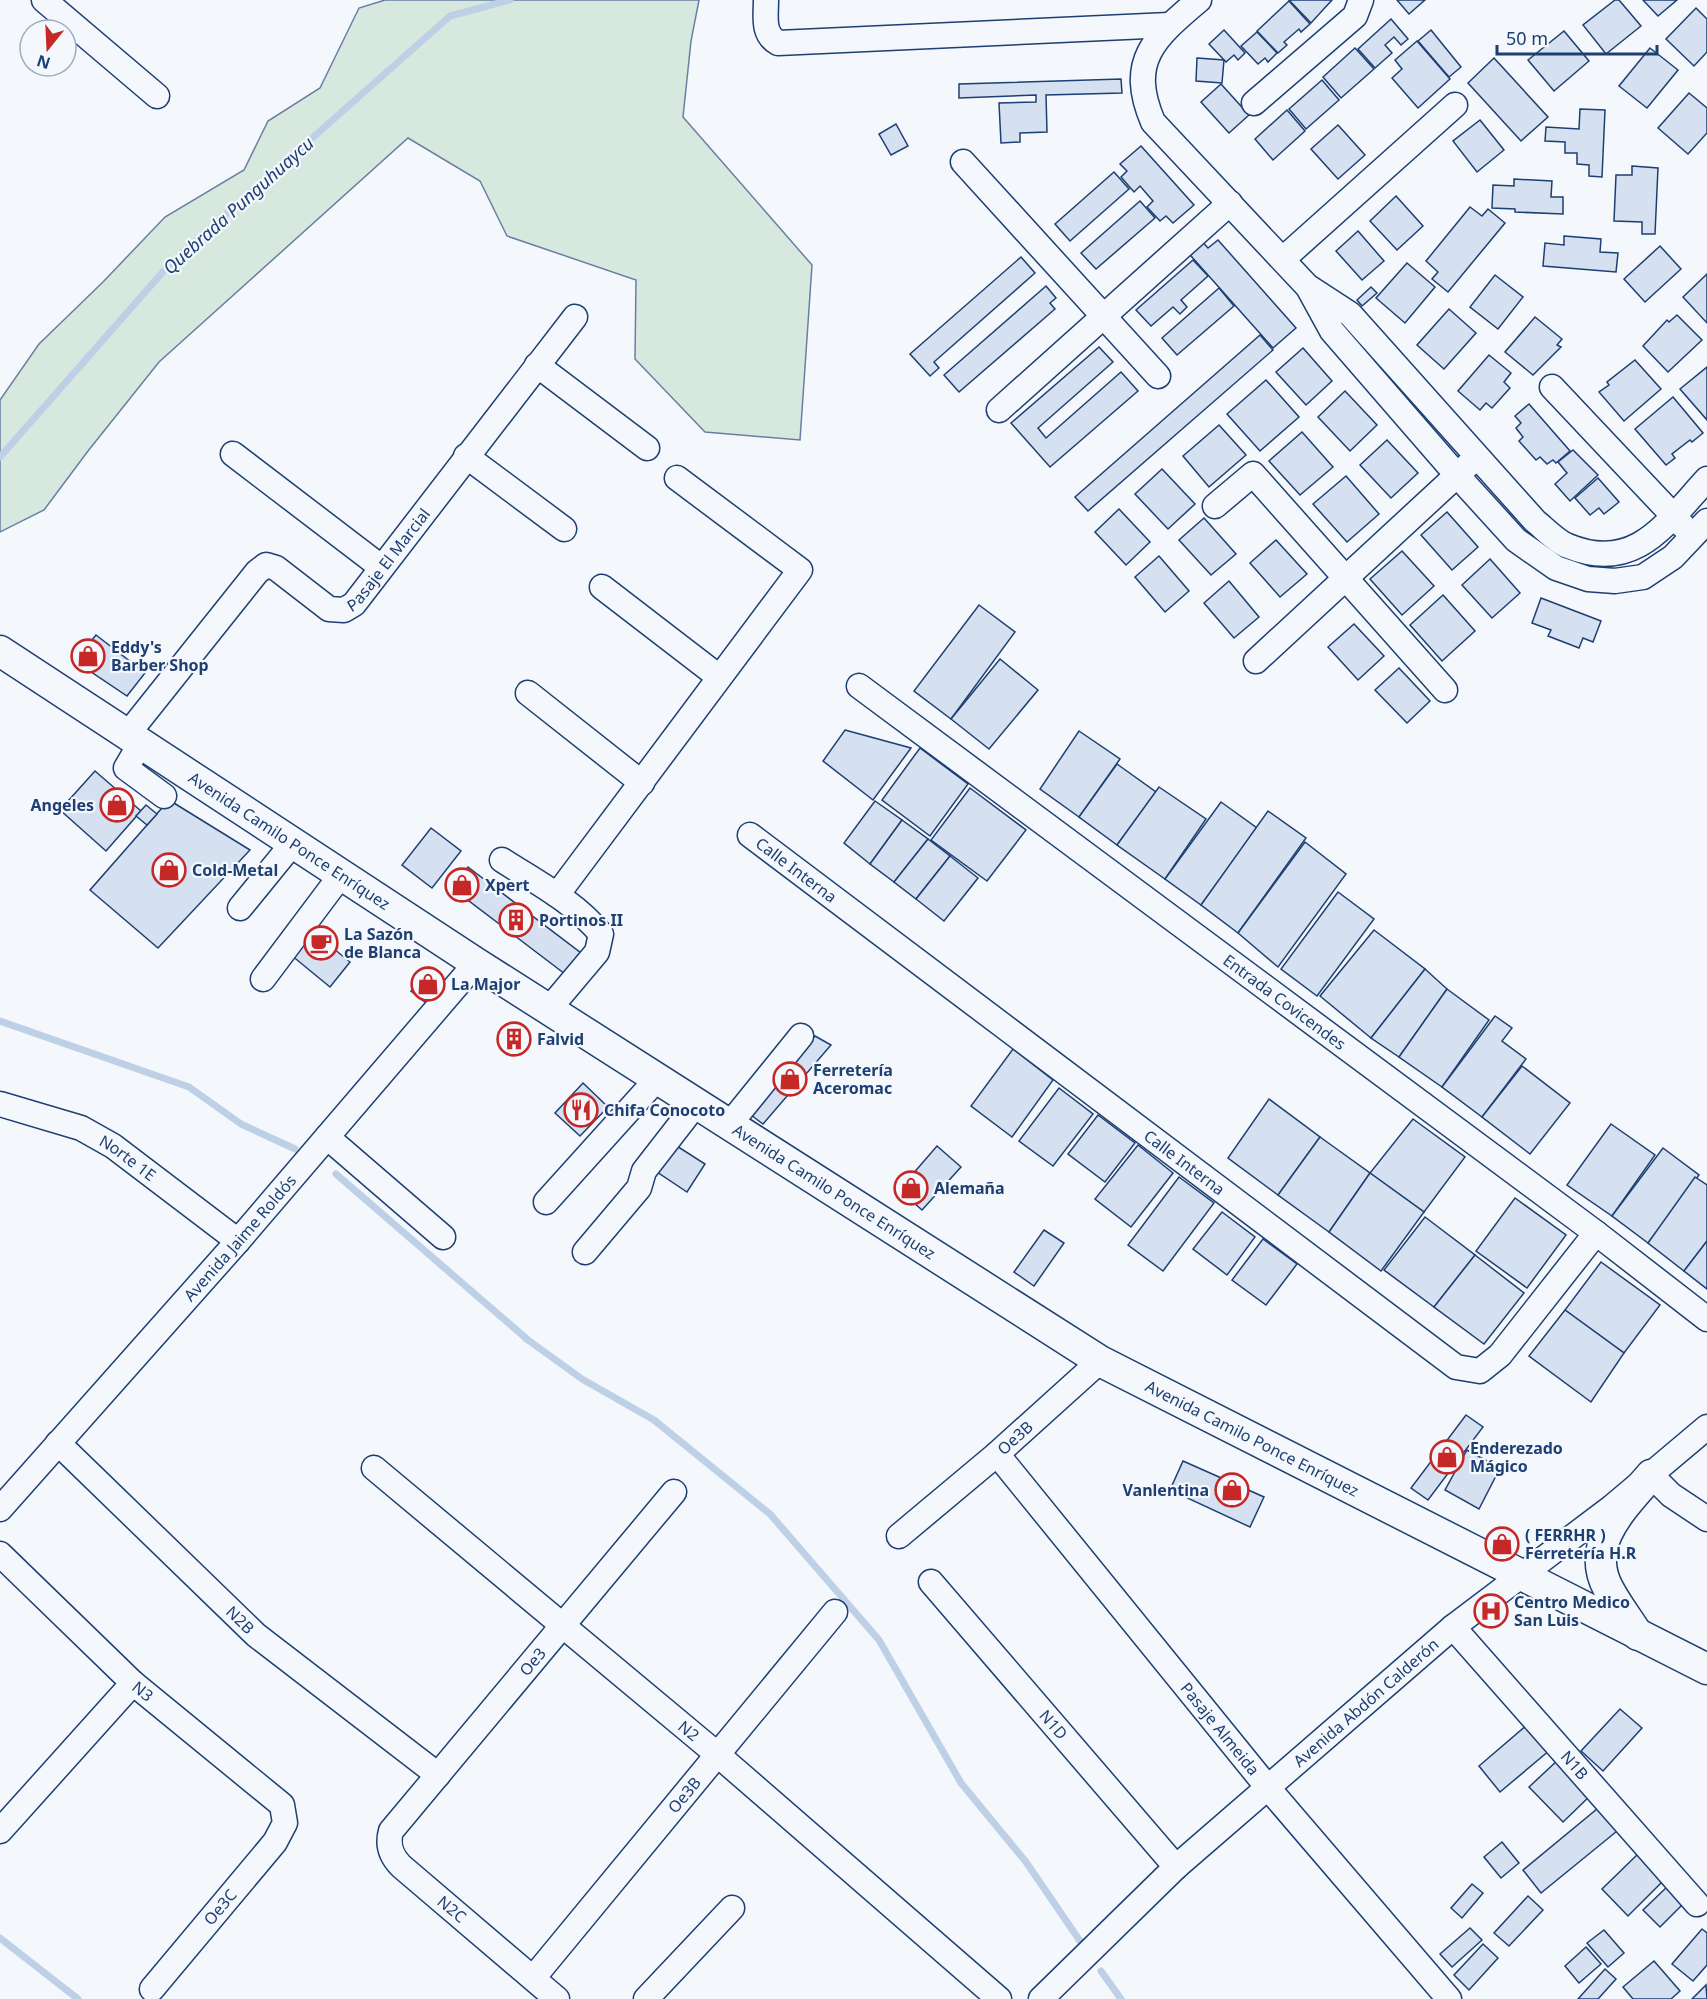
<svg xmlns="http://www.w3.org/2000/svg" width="1707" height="1999" viewBox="0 0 1707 1999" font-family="'Noto Sans',sans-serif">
  <rect width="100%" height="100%" fill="#f4f7fb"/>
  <polygon fill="#d7e8df" stroke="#687fa3" stroke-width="1.5" points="385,0 699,0 691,41 683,117 812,265 800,440 705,432 635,359 636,280 507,236 480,181 408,138 159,362 88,451 44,510 0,532 0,400 39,344 103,282 165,217 244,170 268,121 320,88 359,8"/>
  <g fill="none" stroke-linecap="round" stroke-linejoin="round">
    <g stroke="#bed0e5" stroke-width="7">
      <polyline points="0,457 169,265 450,16 510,0"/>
      <polyline points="0,1021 189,1087 241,1124 295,1149"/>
      <polyline points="336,1174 528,1340 582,1379 654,1420 770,1514 879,1640 961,1783 1026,1862 1080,1941"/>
      <polyline points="0,1938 78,1999"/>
      <polyline points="1101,1971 1121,1999"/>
    </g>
  </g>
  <g fill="#d5e0f0" stroke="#1d3f73" stroke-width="1.5">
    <polygon points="1289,0 1332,0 1311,23"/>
    <polygon points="1397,0 1425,0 1409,14"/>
    <polygon points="1615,0 1619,0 1641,26 1606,54 1583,25"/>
    <polygon points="1643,0 1677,0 1658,16"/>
    <polygon points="1289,1 1310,24 1301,32 1299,29 1284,42 1287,45 1278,53 1257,31"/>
    <polygon points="1696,8 1707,19 1707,52 1694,66 1666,39"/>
    <polygon points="1391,19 1408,39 1401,45 1394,37 1385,45 1392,53 1375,68 1358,49"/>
    <polygon points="1224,30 1245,53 1238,60 1234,55 1226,62 1209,44"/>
    <polygon points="1431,30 1461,67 1449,77 1418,41"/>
    <polygon points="1564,31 1589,61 1554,91 1528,60"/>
    <polygon points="1257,32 1277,53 1268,62 1265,58 1258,64 1241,46"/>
    <polygon points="1417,41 1450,79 1418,108 1392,78 1402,69 1395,60"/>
    <polygon points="1355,48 1374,69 1341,98 1323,77"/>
    <polygon points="1650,48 1678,70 1647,108 1619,86"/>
    <polygon points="1197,58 1224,60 1222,83 1196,81"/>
    <polygon points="1494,58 1548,117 1521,141 1468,83"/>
    <polygon points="1121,79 1122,93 1046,95 1047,132 1020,133 1020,142 1001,143 999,103 1036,102 1036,95 959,98 959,84"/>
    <polygon points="1322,80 1339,100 1306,129 1289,109"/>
    <polygon points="1221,84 1249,115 1229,133 1201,102"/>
    <polygon points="1689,93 1707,108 1707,133 1688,154 1658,128"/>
    <polygon points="1580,109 1605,110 1602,177 1589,176 1589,165 1577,164 1577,153 1565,153 1565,142 1545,141 1546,127 1579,129"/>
    <polygon points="1287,110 1305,131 1273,160 1255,139"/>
    <polygon points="1480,120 1504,150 1477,172 1453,141"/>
    <polygon points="896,124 908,146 891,155 879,134"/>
    <polygon points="1338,125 1365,155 1338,179 1311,149"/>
    <polygon points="1141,146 1194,205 1173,223 1166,216 1160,221 1147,207 1153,201 1140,186 1134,192 1121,177 1127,171 1120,164"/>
    <polygon points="1632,166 1658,168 1655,234 1642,234 1642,222 1614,221 1616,175 1632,175"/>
    <polygon points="1114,172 1129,189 1070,241 1055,224"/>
    <polygon points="1514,179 1552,181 1551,197 1563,197 1563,214 1515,212 1515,209 1492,208 1493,185 1514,186"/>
    <polygon points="1396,196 1423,226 1397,250 1370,221"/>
    <polygon points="1140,201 1155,218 1096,269 1081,253"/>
    <polygon points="1470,207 1482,216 1488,209 1505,223 1448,292 1432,279 1438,272 1426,261"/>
    <polygon points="1358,231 1384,261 1362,280 1336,251"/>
    <polygon points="1196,235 1208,248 1218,240 1296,328 1273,348 1183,247"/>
    <polygon points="1564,236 1601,239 1600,252 1618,253 1616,272 1543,266 1545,243 1564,245"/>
    <polygon points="1660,246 1681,269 1645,302 1624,279"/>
    <polygon points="1021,257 1035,273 934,362 939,368 930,376 910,354"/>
    <polygon points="1193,260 1208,276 1181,300 1187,307 1180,314 1173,307 1151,326 1136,310"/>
    <polygon points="1407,263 1435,287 1405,323 1376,298"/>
    <polygon points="1707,274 1707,323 1683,297"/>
    <polygon points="1495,275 1523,297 1498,329 1470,307"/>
    <polygon points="1046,286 1056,298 1050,303 1055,309 959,392 944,375"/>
    <polygon points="1371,287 1377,293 1362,306 1357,300"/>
    <polygon points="1219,288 1234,306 1177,355 1162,338"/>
    <polygon points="1449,309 1476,333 1444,369 1417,345"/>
    <polygon points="1677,315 1702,340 1668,372 1643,346 1667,320 1669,322"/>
    <polygon points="1535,317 1562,339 1557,345 1561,347 1533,375 1505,352"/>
    <polygon points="1260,335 1273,350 1088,511 1075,497"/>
    <polygon points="1099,347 1113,362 1038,428 1046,438 1121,372 1138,391 1050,467 1011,423"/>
    <polygon points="1303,348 1332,381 1306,405 1276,372"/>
    <polygon points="1489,355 1511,373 1504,382 1510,388 1492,408 1486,403 1480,410 1458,391"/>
    <polygon points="1635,360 1661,389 1624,421 1599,392 1609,385 1607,382"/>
    <polygon points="1707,367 1707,420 1680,389"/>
    <polygon points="1266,380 1299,417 1260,451 1227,414"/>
    <polygon points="1345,391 1377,425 1350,451 1318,417"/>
    <polygon points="1673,397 1703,433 1692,442 1690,440 1672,454 1675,458 1666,465 1635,429"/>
    <polygon points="1529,404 1570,451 1556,463 1553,460 1547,464 1540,457 1536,460 1519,441 1523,437 1516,428 1521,423 1515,416"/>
    <polygon points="1219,425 1246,455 1209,487 1183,456"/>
    <polygon points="1302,432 1333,467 1300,495 1269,461"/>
    <polygon points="1387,440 1418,473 1391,498 1360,465"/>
    <polygon points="1573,450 1598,475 1570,501 1555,484 1567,473 1558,462"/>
    <polygon points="1162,469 1195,504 1168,529 1135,494"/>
    <polygon points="1346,476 1379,514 1347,542 1313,504"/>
    <polygon points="1598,478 1619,502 1604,514 1599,508 1590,515 1575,498"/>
    <polygon points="1119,509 1150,542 1126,565 1095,532"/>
    <polygon points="1447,512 1478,547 1452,570 1421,535"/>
    <polygon points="1204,518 1236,554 1211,575 1179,540"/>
    <polygon points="1276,540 1307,574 1280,597 1250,563"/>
    <polygon points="1402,551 1434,586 1402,615 1370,579"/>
    <polygon points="1159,556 1189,591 1165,612 1135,577"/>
    <polygon points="1490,559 1520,593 1492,618 1462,585"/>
    <polygon points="1229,581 1259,617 1234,638 1204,603"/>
    <polygon points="1443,595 1475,631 1442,661 1410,625"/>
    <polygon points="1541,598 1601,621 1593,642 1583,638 1579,648 1548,636 1551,630 1532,623"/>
    <polygon points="979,605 1015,632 951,719 914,691"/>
    <polygon points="1354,624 1384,656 1358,680 1328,647"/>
    <polygon points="96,635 145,673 127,696 75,661"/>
    <polygon points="1000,659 1038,690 989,749 951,719"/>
    <polygon points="1399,668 1430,701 1407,723 1375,690"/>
    <polygon points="845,730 911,748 873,800 823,761"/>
    <polygon points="1079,731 1120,759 1079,817 1040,789"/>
    <polygon points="920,748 968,784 930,836 882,800"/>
    <polygon points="1117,764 1156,792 1117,845 1079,817"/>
    <polygon points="95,771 141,811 106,851 60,810"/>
    <polygon points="1159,787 1206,819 1165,879 1117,845"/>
    <polygon points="970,788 1026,830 987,881 931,840"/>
    <polygon points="169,800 250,850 158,948 90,890"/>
    <polygon points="875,801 902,820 870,864 844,843"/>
    <polygon points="1221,802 1257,828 1201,905 1165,879"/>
    <polygon points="146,805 157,814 147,825 136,816"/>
    <polygon points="1268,811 1306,838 1238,933 1201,905"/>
    <polygon points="902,820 928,839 894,882 870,864"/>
    <polygon points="431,828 461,851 432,888 402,865"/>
    <polygon points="928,839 950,856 916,899 894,882"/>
    <polygon points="1305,842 1346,874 1278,967 1238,933"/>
    <polygon points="950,856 978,878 944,921 916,899"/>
    <polygon points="468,867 581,953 565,974 452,888"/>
    <polygon points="1338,892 1374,919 1317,996 1281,969"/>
    <polygon points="311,930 350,962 330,987 291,955"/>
    <polygon points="1374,930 1425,969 1371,1038 1320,996"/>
    <polygon points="429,967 435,971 441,981 426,1003 411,991"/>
    <polygon points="1425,969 1447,989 1399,1057 1371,1038"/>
    <polygon points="1447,989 1489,1020 1442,1087 1399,1057"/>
    <polygon points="1495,1016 1512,1028 1502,1041 1526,1059 1482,1117 1442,1087"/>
    <polygon points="516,1024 528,1033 513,1054 501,1045"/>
    <polygon points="815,1036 831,1045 763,1124 747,1112"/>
    <polygon points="1013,1049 1053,1080 1012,1137 971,1106"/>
    <polygon points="1522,1066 1570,1103 1530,1154 1482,1117"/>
    <polygon points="583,1083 608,1107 580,1136 555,1113"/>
    <polygon points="1059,1088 1093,1114 1053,1166 1019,1141"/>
    <polygon points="1269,1099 1320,1137 1278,1195 1228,1158"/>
    <polygon points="1098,1115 1135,1143 1105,1182 1068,1154"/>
    <polygon points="1413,1119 1465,1157 1424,1212 1370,1173"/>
    <polygon points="1611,1124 1655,1155 1612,1216 1567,1185"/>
    <polygon points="1320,1137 1370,1173 1329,1232 1278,1195"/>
    <polygon points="669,1141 705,1164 687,1192 651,1168"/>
    <polygon points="1138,1145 1173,1173 1131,1227 1095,1199"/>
    <polygon points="937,1146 961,1167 922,1210 899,1190"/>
    <polygon points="1663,1148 1699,1175 1648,1243 1612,1216"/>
    <polygon points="1370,1173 1424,1212 1381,1271 1329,1232"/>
    <polygon points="1179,1177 1214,1203 1163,1271 1128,1245"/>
    <polygon points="1695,1177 1707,1185 1707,1241 1684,1271 1648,1243"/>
    <polygon points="1515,1198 1566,1235 1527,1288 1476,1251"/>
    <polygon points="1222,1212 1255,1237 1227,1275 1193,1249"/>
    <polygon points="1425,1217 1475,1255 1434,1307 1384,1270"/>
    <polygon points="1044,1230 1064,1243 1034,1286 1014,1272"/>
    <polygon points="1263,1239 1297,1264 1266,1305 1232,1280"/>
    <polygon points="1707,1241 1707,1289 1684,1271"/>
    <polygon points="1475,1255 1524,1293 1484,1344 1434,1307"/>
    <polygon points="1601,1262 1660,1305 1624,1353 1565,1310"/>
    <polygon points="1565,1310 1624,1353 1591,1402 1529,1356"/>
    <polygon points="1466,1415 1483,1427 1428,1500 1411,1488"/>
    <polygon points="1467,1450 1500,1468 1479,1509 1445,1490"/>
    <polygon points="1183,1461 1264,1497 1250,1527 1170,1490"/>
    <polygon points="1620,1709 1642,1728 1603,1771 1581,1751"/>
    <polygon points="1528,1724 1550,1750 1500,1792 1479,1766"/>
    <polygon points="1559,1759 1592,1794 1563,1822 1529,1787"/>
    <polygon points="1603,1804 1622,1827 1541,1893 1523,1870"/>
    <polygon points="1502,1842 1519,1863 1501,1878 1484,1857"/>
    <polygon points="1640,1852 1666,1878 1628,1916 1602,1889"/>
    <polygon points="1472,1884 1483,1893 1462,1918 1451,1908"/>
    <polygon points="1668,1886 1684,1903 1660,1927 1643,1910"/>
    <polygon points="1528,1896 1543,1910 1509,1946 1494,1933"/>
    <polygon points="1470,1928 1482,1940 1452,1967 1440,1954"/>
    <polygon points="1702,1929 1707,1933 1707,1965 1693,1981 1672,1964"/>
    <polygon points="1604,1930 1624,1953 1608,1967 1587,1943"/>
    <polygon points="1483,1944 1498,1958 1469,1990 1454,1975"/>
    <polygon points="1586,1947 1601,1964 1579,1983 1565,1966"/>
    <polygon points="1654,1961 1680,1991 1671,1999 1633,1999 1623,1987"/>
    <polygon points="1605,1969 1616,1979 1598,1999 1578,1999"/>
    <polygon points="1706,1985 1707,1999 1692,1999"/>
  </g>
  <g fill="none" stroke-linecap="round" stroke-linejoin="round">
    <defs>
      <g id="minor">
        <polyline points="44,0 157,96"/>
        <path d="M766 0C766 16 762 34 778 43L1169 25"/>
        <path d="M1199 0C1154 38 1127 61 1153 122L1307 286 1350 314 1535 521C1545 529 1557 542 1568 546 1636 574 1667 522 1707 479"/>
        <polyline points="1254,103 1355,16 1361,0"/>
        <polyline points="963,162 1158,376"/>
        <polyline points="1283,259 1455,105"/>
        <polyline points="1309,289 1332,331 1456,474 1516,540 1556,568 1588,579 1615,581 1643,577 1673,557 1707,521"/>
        <polyline points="537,365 647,448"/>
        <polyline points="1552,387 1683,526"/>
        <polyline points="999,410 1230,203"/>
        <polyline points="233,454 381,567"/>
        <polyline points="466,456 564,529"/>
        <polyline points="1215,506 1253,474 1445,690"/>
        <polyline points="602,587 719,677"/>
        <polyline points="1256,661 1468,465"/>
        <path id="s1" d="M859 686 1596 1233 1707 1319"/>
        <polyline points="528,693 642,783"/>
        <path id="s2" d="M127 735 257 572 266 565 276 568 329 609 344 610 354 604 575 317"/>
        <polyline points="140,744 126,768 164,796"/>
        <path id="s3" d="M750 835 1456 1367 1480 1371 1500 1355 1596 1233"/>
        <path d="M502 860C536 882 575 902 601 934L597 952 549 1009"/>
        <polyline points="557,895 800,570 677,478"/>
        <polyline points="240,908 293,843"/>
        <polyline points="263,979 341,875"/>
        <path id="s4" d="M0 1104 81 1128 113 1146 238 1241"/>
        <polyline points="729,1125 801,1036"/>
        <polyline points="327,1137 443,1237"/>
        <polyline points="546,1202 657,1079"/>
        <polyline points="585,1252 639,1188 644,1171 696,1104"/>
        <path id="s5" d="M58 1443 256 1635 438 1775"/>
        <path id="s6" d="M997 1454 1269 1789 1449 1999"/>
        <path id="s7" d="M374 1468 718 1755 999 1999"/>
        <polyline points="1651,1475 1671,1495 1707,1519"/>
        <path id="s8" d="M0 1509 238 1241 476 963"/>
        <path id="s9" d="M899 1536 997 1454 1100 1361"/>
        <path id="s10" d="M0 1554 133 1683 282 1805 285 1823 275 1842 152 1989"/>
        <path id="s11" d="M931 1582 1176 1867"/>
        <path id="s12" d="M1453 1627 1697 1904"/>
        <polyline points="0,1831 133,1683"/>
        <path id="s13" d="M534 1977 835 1612"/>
        <path id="s14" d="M557 1999 401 1866C391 1856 387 1845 391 1831L674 1492"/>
        <polyline points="646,1999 732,1908"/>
        <path id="s15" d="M1041 1999 1176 1867 1453 1627 1612 1507 1707 1427"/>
      </g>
      <g id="major">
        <path id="s16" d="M0 651 476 963 1100 1361 1707 1669"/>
        <path d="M1638 1635C1628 1619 1616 1604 1608 1588 1584 1543 1625 1506 1651 1475"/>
      </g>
    </defs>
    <use href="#minor" stroke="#1d3f73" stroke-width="27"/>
    <use href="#major" stroke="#1d3f73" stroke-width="33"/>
    <use href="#minor" stroke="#f4f7fb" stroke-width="24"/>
    <use href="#major" stroke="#f4f7fb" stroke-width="30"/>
  </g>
  <defs>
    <symbol id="shop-ring" viewBox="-11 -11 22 22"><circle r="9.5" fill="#f4f7fb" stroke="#c62828" stroke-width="1.5"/><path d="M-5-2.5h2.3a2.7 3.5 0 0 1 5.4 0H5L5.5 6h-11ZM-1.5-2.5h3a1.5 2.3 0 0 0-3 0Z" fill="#c62828"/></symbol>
    <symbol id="building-ring" viewBox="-11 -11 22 22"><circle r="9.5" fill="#f4f7fb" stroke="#c62828" stroke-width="1.5"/><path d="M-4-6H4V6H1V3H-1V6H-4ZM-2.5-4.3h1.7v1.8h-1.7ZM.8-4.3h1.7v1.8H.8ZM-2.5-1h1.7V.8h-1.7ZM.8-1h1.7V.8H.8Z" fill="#c62828"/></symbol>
    <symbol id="cafe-ring" viewBox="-11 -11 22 22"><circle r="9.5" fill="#f4f7fb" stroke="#c62828" stroke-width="1.5"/><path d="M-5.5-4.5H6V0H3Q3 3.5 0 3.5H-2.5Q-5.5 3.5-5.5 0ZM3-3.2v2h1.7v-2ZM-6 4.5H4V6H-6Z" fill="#c62828"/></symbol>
    <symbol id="restaurant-ring" viewBox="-11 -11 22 22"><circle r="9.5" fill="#f4f7fb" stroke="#c62828" stroke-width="1.5"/><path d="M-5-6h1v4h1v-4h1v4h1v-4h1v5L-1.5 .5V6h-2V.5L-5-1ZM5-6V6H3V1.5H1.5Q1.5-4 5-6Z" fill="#c62828"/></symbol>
    <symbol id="hospital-ring" viewBox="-11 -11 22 22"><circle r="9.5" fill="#f4f7fb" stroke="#c62828" stroke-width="1.5"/><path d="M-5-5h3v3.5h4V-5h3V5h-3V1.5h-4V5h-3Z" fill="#c62828"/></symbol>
  </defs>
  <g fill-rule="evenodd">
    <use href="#shop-ring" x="69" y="637" width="38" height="38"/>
    <use href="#shop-ring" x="98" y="786" width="38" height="38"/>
    <use href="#shop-ring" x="150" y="851" width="38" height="38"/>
    <use href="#shop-ring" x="443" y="866" width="38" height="38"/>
    <use href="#building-ring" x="497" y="901" width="38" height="38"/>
    <use href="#cafe-ring" x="302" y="924" width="38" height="38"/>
    <use href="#shop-ring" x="409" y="965" width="38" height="38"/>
    <use href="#building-ring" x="495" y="1020" width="38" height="38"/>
    <use href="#shop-ring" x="771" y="1060" width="38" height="38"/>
    <use href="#restaurant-ring" x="562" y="1091" width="38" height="38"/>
    <use href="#shop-ring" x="892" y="1169" width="38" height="38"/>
    <use href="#shop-ring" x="1428" y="1438" width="38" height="38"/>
    <use href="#shop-ring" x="1213" y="1471" width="38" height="38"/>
    <use href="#shop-ring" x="1483" y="1525" width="38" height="38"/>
    <use href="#hospital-ring" x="1472" y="1592" width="38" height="38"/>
  </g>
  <g text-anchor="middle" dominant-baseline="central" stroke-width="4.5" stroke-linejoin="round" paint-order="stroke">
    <g font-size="16" fill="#1d3f73" stroke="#f4f7fb">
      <text stroke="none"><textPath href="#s2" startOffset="380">Pasaje El Marcial</textPath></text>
      <text stroke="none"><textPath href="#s16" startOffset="346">Avenida Camilo Ponce Enríquez</textPath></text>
      <text stroke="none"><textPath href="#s3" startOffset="58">Calle Interna</textPath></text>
      <text stroke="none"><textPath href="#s1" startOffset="530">Entrada Covicendes</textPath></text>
      <text stroke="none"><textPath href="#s4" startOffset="140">Norte 1E</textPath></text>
      <text stroke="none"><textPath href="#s3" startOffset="544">Calle Interna</textPath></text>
      <text stroke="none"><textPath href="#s16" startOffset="994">Avenida Camilo Ponce Enríquez</textPath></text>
      <text stroke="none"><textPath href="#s8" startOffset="362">Avenida Jaime Roldós</textPath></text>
      <text stroke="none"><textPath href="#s9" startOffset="152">Oe3B</textPath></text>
      <text stroke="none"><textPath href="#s16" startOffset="1480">Avenida Camilo Ponce Enríquez</textPath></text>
      <text stroke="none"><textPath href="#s5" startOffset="254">N2B</textPath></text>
      <text stroke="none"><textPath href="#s14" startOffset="464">Oe3</textPath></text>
      <text stroke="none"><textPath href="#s10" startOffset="198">N3</textPath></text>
      <text stroke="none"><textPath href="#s15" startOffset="440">Avenida Abdón Calderón</textPath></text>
      <text stroke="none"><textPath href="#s11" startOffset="188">N1D</textPath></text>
      <text stroke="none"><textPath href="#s6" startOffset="354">Pasaje Almeida</textPath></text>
      <text stroke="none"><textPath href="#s7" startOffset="410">N2</textPath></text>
      <text stroke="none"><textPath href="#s12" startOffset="184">N1B</textPath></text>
      <text stroke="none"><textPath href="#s13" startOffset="236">Oe3B</textPath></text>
      <text transform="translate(220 1907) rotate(-50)">Oe3C</text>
      <text transform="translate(452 1909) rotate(40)">N2C</text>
    </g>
    <g font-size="16" font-weight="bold" fill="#1d3f73" stroke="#f4f7fb" text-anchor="start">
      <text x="111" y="647">Eddy's<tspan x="111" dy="18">Barber Shop</tspan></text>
      <text x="94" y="805" text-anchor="end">Angeles</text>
      <text x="192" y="870">Cold-Metal</text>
      <text x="485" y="885">Xpert</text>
      <text x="539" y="920">Portinos II</text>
      <text x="344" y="934">La Sazón<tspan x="344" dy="18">de Blanca</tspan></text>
      <text x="451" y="984">La Major</text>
      <text x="537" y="1039">Falvid</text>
      <text x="813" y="1070">Ferretería<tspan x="813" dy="18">Aceromac</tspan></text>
      <text x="604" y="1110">Chifa Conocoto</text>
      <text x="934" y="1188">Alemaña</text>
      <text x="1470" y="1448">Enderezado<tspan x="1470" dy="18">Mágico</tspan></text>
      <text x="1209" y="1490" text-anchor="end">Vanlentina</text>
      <text x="1525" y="1535">( FERRHR )<tspan x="1525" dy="18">Ferretería H.R</tspan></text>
      <text x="1514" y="1602">Centro Medico<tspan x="1514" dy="18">San Luis</tspan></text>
    </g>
    <g font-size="18" font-style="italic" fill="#1d3f73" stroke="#f4f7fb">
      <text transform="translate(238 205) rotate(-42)">Quebrada Punguhuaycu</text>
    </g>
  </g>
  <g transform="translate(48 48) rotate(198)"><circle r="28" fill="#f4f7fb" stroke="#9eadc5" stroke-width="1.5"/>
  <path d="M0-4.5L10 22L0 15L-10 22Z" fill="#c62828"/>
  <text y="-9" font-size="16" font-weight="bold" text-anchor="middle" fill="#1d3f73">N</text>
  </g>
  <path d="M1497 45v9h160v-9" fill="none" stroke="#1d3f73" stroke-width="3"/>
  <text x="1506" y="45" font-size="18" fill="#1d3f73" stroke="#f4f7fb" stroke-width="4.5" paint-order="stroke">50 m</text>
</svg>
